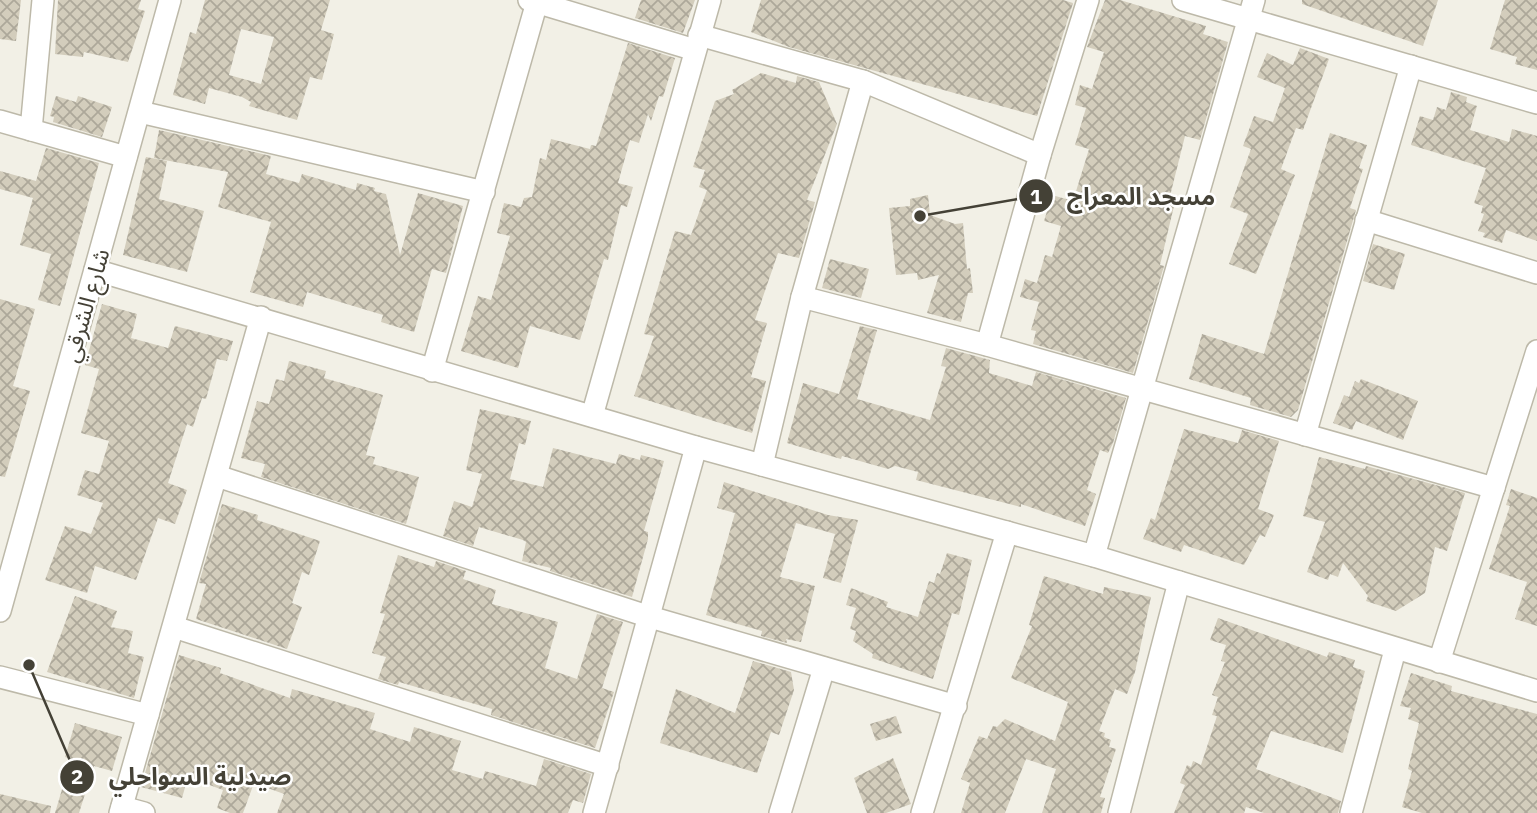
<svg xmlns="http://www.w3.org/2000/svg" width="1537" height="813" viewBox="0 0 1537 813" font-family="'IBM Plex Sans','Noto Sans Arabic',sans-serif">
  <defs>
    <pattern id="building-cross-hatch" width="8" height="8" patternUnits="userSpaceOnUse" patternTransform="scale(1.75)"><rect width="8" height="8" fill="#d3cdbc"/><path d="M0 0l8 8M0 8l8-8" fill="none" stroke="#ada89a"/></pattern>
  </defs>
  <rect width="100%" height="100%" fill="#f2f0e6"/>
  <g fill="url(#building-cross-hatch)" fill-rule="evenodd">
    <polygon points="0,0 21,0 16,41 0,39"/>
    <polygon points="58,0 141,0 138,9 145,11 128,62 84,52 83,57 55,54"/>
    <path d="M205 0H330L321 30 334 34 322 80 310 77 297 120 249 106 251 102 242 97 209 88 205 104 173 95 190 32 196 34ZM241 29 274 37 261 84 229 75Z"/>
    <polygon points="641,0 695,0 683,33 635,18"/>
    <polygon points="761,0 1063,0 1073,3 1037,116 789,47 751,32"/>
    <polygon points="1105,0 1120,0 1206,26 1203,34 1228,42 1200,140 1185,136 1168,204 1174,206 1160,265 1164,266 1133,373 1033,344 1036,331 1031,330 1039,302 1020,297 1025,279 1037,283 1045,255 1052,257 1061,226 1044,221 1052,195 1073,201 1089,149 1075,145 1086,108 1075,105 1080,85 1092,89 1104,52 1087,47"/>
    <polygon points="1302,0 1438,0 1423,46 1302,4"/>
    <polygon points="1505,0 1537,0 1537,70 1515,64 1517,57 1490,49"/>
    <polygon points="628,43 675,58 663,97 659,96 651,121 648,114 639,143 630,140 618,183 633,187 627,207 621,205 608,260 604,259 580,340 530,326 518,368 461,351 478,296 491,300 510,236 497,233 504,203 521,207 524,198 532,197 540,158 546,160 551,139 590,149 591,145 596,146"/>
    <polygon points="1300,48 1329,59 1303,130 1296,128 1281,169 1295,175 1256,274 1229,264 1248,214 1230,207 1251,149 1243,146 1254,116 1273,122 1285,88 1257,77 1267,53 1293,65"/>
    <polygon points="761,73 796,83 797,76 819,82 837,124 807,200 815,202 799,258 778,253 755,320 767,323 751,377 766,381 752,433 634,396 654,336 644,334 675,231 691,235 707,190 699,187 705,170 693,167 715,101 734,94 732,90"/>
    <polygon points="1451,92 1467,97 1466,102 1477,106 1470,130 1509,142 1512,129 1537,136 1537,241 1506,230 1502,243 1483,237 1485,233 1478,231 1484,214 1481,213 1483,206 1474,203 1486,168 1411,145 1420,116 1433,120 1437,107 1446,110"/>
    <polygon points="56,96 76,102 78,96 112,107 102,137 53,122 54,117 50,116"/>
    <polygon points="159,130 271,156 266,174 299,183 302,174 356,190 357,183 375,188 374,191 386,194 400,255 418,193 463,206 446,273 432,269 414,332 381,322 383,315 307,292 303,307 250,292 271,222 218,207 228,172 154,158"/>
    <polygon points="1330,133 1367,145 1359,168 1363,169 1350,208 1356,210 1298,410 1291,417 1250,405 1251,398 1189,379 1202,334 1264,354"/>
    <polygon points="46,148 99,163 60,306 38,300 51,254 20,245 33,198 0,189 0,171 36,181"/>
    <polygon points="146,157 167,161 159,199 204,211 187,272 123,255"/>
    <polygon points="928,195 930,215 955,224 963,223 967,269 970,268 973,293 968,293 961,322 927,313 939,275 918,280 917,273 896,275 889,208 910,206 910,199"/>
    <polygon points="1373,244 1405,254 1394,290 1363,281"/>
    <polygon points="830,259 869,269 861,298 822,288"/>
    <polygon points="0,299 35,309 13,386 30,391 5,477 0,476"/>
    <polygon points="102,304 137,314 131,338 168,348 175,326 233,341 227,361 217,359 206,399 202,398 193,427 187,424 168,483 187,490 175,524 158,518 136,580 95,566 87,593 45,580 65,526 91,534 103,503 77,495 85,470 99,474 109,441 81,433 99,369 85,365"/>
    <polygon points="860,326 877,330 857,399 930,420 946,367 941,366 946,348 990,360 989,373 1032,386 1036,372 1126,398 1113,443 1108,453 1100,450 1087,490 1096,494 1085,526 1021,504 1021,507 916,480 918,472 895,466 888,469 842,456 841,459 787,443 803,383 839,394"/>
    <polygon points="289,361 326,371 324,378 383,395 366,455 375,457 373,464 419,477 406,524 261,477 265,464 241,458 257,401 269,404 276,379 284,381"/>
    <polygon points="1361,379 1418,401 1403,440 1356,421 1352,430 1333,423 1344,395 1349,397 1355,381 1359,383"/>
    <polygon points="480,409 531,421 525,445 519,443 510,479 543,487 553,448 616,464 619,454 640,460 641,455 664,461 644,531 648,532 648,539 632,597 550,571 551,568 522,561 526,542 523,540 479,527 473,546 443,536 454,501 472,507 482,474 466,470"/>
    <polygon points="1184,429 1238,443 1242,430 1279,441 1258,509 1274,515 1265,537 1260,535 1244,565 1184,545 1181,552 1143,539 1151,518 1155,520"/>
    <polygon points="1319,457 1365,469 1366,466 1465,493 1447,551 1435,547 1425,593 1396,611 1366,601 1368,596 1343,563 1338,577 1330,574 1328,580 1307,572 1325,522 1303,516"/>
    <polygon points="724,482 828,515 858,520 841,583 823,578 835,534 796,523 780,577 815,586 801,642 786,639 787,643 761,636 762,631 706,615 735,513 717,508"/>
    <polygon points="1511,489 1537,498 1537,626 1515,619 1527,582 1489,569 1510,506 1506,505"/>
    <polygon points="222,504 258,515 257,520 320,541 309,575 302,572 292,603 302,607 287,649 196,619 206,584 199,583"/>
    <polygon points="947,553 972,560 959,615 952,613 933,679 872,658 873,654 853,641 856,631 850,629 856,608 846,605 851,588 888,602 886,607 918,617 929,581 934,583 937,573 940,574"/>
    <polygon points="398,555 434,567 436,561 466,571 463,579 496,590 492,604 558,622 545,668 577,679 597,614 623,622 602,688 614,692 595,748 491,715 492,709 399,682 398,685 378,679 386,657 372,653 385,614 380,613"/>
    <polygon points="1044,576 1103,594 1104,587 1151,597 1135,672 1127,694 1115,689 1099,731 1105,733 1104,737 1111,740 1109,747 1116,749 1100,797 1105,798 1101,813 1042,813 1056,769 1026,759 1005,813 961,813 970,783 961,779 979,736 987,739 993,726 997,727 1005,719 1055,741 1068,702 1011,678 1032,626 1029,625"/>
    <polygon points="75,596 117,611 111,627 133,631 128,653 144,657 134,698 47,672"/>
    <polygon points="1218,618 1327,657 1329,652 1355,660 1353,667 1365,671 1343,753 1271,731 1256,769 1341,801 1338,813 1264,813 1246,807 1244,813 1174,813 1185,785 1180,783 1187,765 1191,767 1193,761 1201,765 1217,716 1212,715 1218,697 1212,695 1225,662 1221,661 1226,645 1210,640"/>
    <polygon points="179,655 221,668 220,673 290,698 292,689 375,713 370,729 410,742 414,727 461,741 452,770 483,779 485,771 536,786 544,759 591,774 583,803 573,800 568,813 277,813 284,794 254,783 243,813 230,813 217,808 223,790 188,777 182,798 141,787"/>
    <polygon points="753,661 791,672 794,690 779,735 771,732 757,773 660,743 676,689 735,713"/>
    <polygon points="1411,673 1452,686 1451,691 1537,714 1537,813 1422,813 1402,807 1412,771 1408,769 1419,723 1408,719 1411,708 1400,706"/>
    <polygon points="896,716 902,733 876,741 870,724"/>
    <polygon points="75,723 122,737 112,771 94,766 79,813 55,813 71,759 65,757"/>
    <polygon points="893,758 911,804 886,813 867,813 854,778"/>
    <polygon points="0,794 51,806 50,813 0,813"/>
  </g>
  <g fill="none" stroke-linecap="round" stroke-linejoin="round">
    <defs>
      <g id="minor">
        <polyline points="529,0 695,50"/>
        <polyline points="1183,0 1537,103"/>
        <polyline points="699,35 863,81 1040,155"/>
        <polyline points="140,112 484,192"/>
        <polyline points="0,121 126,157"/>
        <polyline points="31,130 43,0"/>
        <polyline points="1366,220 1537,273"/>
        <polyline points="95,270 696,447 1094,556 1537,691"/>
        <polyline points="802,297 987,345 1494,488"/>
        <polyline points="987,345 1040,155 1088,0"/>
        <polyline points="432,371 537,2"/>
        <polyline points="592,416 710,0"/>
        <polyline points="1305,435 1411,66"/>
        <polyline points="762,465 802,297 863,81"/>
        <polyline points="217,476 650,617 956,706"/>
        <polyline points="1094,556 1254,0"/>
        <polyline points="0,611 170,0"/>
        <polyline points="174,627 608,766"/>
        <polyline points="1439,662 1537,351"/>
        <polyline points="0,677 148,715"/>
        <polyline points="122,807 144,813"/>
        <polyline points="120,813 261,317"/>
        <polyline points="594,813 696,447"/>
        <polyline points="780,813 824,668"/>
        <polyline points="922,813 1007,532"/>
        <polyline points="1119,813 1179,582"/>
        <polyline points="1351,813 1395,650"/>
      </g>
    </defs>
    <use href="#minor" stroke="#bdb9a9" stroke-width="24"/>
    <use href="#minor" stroke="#fff" stroke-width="21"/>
  </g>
  <g text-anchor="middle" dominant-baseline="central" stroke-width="5" stroke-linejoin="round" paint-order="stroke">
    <g font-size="23" fill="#444136" stroke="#fff">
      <text transform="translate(85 305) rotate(-74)">شارع الشرقي</text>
    </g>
  </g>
  <path fill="none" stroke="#444136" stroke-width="2.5" d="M920 216L1036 196M29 665L77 777"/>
  <g fill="#444136" stroke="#fff" stroke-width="2.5">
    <circle cx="920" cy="216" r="7"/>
    <circle cx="29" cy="665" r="7"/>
    <circle cx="1036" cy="196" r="18"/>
    <circle cx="77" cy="777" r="18"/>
  </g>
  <g font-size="21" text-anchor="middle" font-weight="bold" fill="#fff">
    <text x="1036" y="204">1</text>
    <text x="77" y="784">2</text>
  </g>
  <g font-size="24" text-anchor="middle" font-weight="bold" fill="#444136" stroke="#fff" stroke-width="5" stroke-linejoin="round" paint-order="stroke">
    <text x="1141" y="205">مسجد المعراج</text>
    <text x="200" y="785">صيدلية السواحلي</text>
  </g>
</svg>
